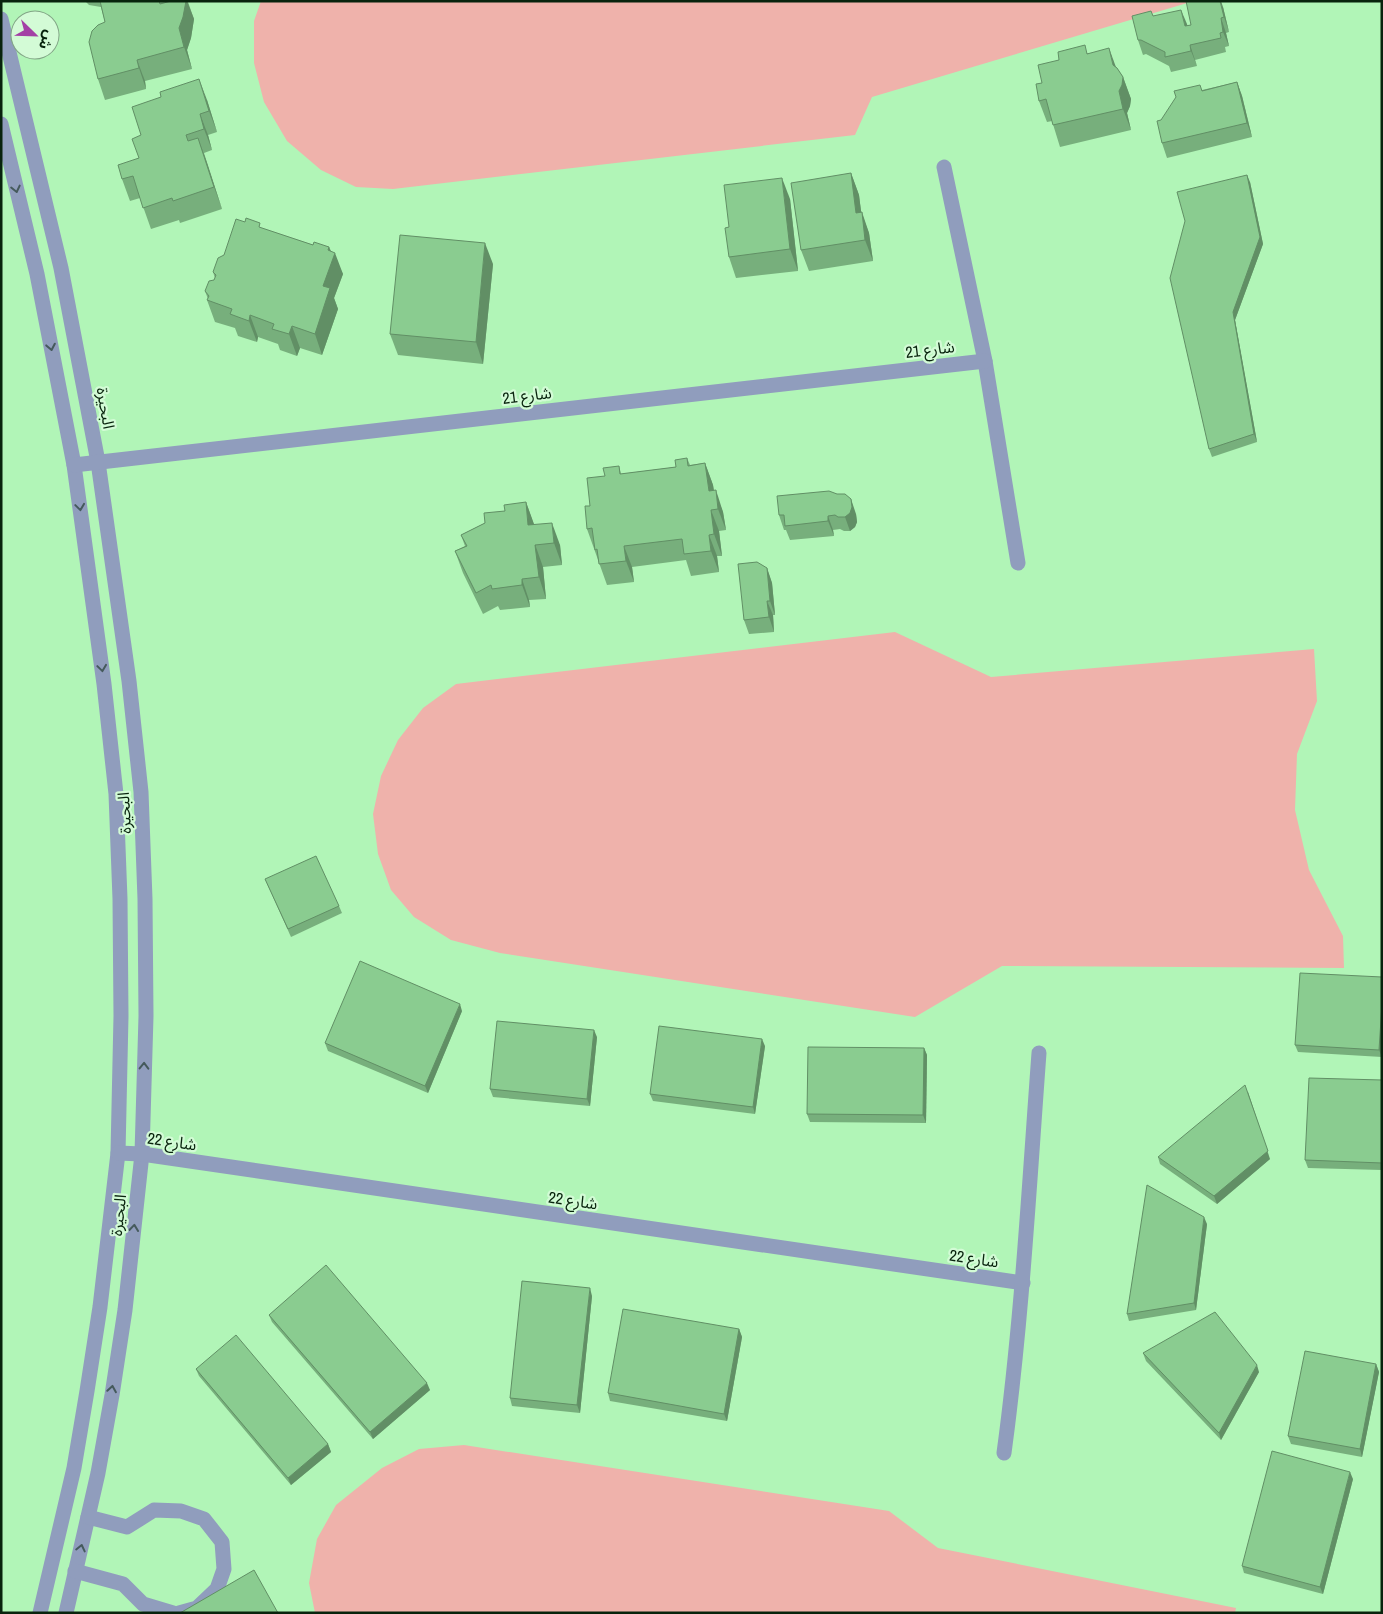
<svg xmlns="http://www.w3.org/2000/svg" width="1383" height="1614" viewBox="0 0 1383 1614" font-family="'Archivo Narrow','Noto Sans Arabic',sans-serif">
  <rect width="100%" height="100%" fill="#b1f5b7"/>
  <g fill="#efb2ab">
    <polygon points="261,1 1194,1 872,97 855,135 393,189 356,187 321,170 287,141 264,102 254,63 254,21"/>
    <polygon points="895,632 991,677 1314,649 1317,701 1297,754 1295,810 1309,870 1343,936 1344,968 1002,966 915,1017 500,953 451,940 414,917 391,890 378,854 373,814 381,776 398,740 423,708 456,684"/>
    <polygon points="464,1445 889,1511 938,1548 1236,1608 1235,1613 315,1613 309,1583 317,1539 336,1505 382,1468 419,1449"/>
  </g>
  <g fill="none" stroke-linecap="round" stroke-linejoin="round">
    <g stroke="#909dbd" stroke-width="15">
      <polyline points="1,19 61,268 98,462 129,681 141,792 145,899 146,1016 142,1154 125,1310 112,1395 98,1473 66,1613"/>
      <polyline points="1,124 37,274 74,465 104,684 116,794 120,899 121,1016 118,1153 100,1307 87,1391 74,1468 40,1613"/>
      <polyline points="944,167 985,361 1018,563"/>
      <polyline points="74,465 985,361"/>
      <polyline points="118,1153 142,1154 1023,1283"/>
      <path d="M1004 1453C1022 1320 1029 1187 1039 1053"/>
      <polyline points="88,1517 127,1527 154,1510 181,1511 204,1519 222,1542 224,1569 217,1589 197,1608 179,1613"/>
      <polyline points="75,1571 123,1584 143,1604 173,1613"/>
    </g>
  </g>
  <g fill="#77af7c">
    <polygon points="85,1 190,1 188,2 194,19 191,38 187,50 192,69 145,81 146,89 105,100 98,79 105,22 101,7 89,5"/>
    <polygon points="1223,7 1229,32 1226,33 1229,46 1225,47 1226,52 1195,60 1197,66 1171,72 1169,66 1146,54 1143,55 1138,40 1153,16 1187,26 1191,25"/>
    <polygon points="1088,53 1116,67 1123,77 1131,99 1130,106 1127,113 1131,130 1060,147 1052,121 1047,122 1039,101 1042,83"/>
    <polygon points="1237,82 1242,96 1252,137 1167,158 1162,143 1161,120 1202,90"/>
    <polygon points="207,100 217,132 208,135 212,150 204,153 222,209 180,223 179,220 151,229 140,198 130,201 122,179 139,158"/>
    <polygon points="851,173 859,195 861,212 869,233 873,261 809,271 801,250"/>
    <polygon points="1250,182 1263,244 1235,320 1257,442 1212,457 1209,449"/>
    <polygon points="790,199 798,271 736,278 729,257 729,227"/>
    <polygon points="261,228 313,245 329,247 343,274 334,298 338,309 322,355 300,348 297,356 280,350 278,344 258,337 257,342 238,336 235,328 215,322 207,300 208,299 205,291 214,280 215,278 213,272 224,255"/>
    <polygon points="493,264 483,364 398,355 390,334"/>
    <polygon points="687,458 690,465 705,463 713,485 714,490 723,512 726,530 719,531 722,556 717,556 719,572 691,576 686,560 632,567 634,582 607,585 587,529 590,506 605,476 619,466 621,474 676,467"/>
    <polygon points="526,502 534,525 560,545 562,565 543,567 546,599 529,600 530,607 500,610 498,606 483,614 463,573 455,551 465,546 461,535 485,523 505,511"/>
    <polygon points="856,514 857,522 855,527 850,531 844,531 840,529 833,530 834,536 790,540 786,530 784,530 779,515"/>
    <polygon points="767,568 772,583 775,615 773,615 774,632 749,634 744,620"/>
    <polygon points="265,879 339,906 342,913 291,937"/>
    <polygon points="1382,977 1382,1057 1298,1052 1295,1045"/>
    <polygon points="462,1011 428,1093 328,1051 325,1043"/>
    <polygon points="597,1037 590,1106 493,1097 490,1089"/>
    <polygon points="765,1046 755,1114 653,1101 650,1094"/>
    <polygon points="924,1048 927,1055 926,1123 810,1122 807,1114"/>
    <polygon points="1382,1080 1382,1170 1308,1168 1305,1160"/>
    <polygon points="1158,1157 1270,1159 1217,1204 1160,1164"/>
    <polygon points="1207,1224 1196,1310 1129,1321 1127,1314"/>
    <polygon points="592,1296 580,1413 512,1406 510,1398"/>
    <polygon points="269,1315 430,1390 373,1439 272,1322"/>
    <polygon points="739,1329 742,1337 727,1421 610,1401 608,1393"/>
    <polygon points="1143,1353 1259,1372 1221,1440 1146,1361"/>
    <polygon points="1376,1364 1379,1372 1362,1457 1291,1444 1288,1436"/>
    <polygon points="196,1369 328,1444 331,1452 291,1485 199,1376"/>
    <polygon points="1353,1479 1323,1594 1244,1573 1242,1566"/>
  </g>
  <g fill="#618f65">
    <polygon points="186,1 187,1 194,19 191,38 187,50 192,69 184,47 179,28"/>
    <polygon points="1220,1 1221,1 1223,7 1229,32 1224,17"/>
    <polygon points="1181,10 1187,24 1190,41 1185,26"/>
    <polygon points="1221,18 1226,33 1229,46 1223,32"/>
    <polygon points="1190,45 1197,66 1191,51"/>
    <polygon points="1109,48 1117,70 1113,65"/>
    <polygon points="137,60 145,81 146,89 139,68"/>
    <polygon points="1123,77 1131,99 1130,106 1127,113 1131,130 1123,109 1119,91"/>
    <polygon points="199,79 207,100 217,132 209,111"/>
    <polygon points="1237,82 1242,96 1252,137 1247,123"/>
    <polygon points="200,114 208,135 212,150 204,129"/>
    <polygon points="198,138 206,160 222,209 214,187"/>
    <polygon points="851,173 859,195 864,234 856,213"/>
    <polygon points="1247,175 1250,182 1263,244 1235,320 1257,442 1254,434 1233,312"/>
    <polygon points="782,178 790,199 798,271 790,249"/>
    <polygon points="862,212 869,233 873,261 865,240"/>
    <polygon points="485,243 493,264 483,364 476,342"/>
    <polygon points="329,247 333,258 335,253 343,274 334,298 338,309 322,355 315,334"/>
    <polygon points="250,315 258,337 257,342 249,321"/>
    <polygon points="292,326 300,348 297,356 289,334"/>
    <polygon points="705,463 713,485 716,509 709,491"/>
    <polygon points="716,490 723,512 726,530 718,509"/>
    <polygon points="851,499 856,514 857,522 855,527 850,531 845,517"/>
    <polygon points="526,502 534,524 536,547 543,567 546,599 539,577 528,525"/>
    <polygon points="711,510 719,531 722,556 714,534"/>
    <polygon points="828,516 833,530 834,536 828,521"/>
    <polygon points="552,523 560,545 562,565 554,543"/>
    <polygon points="709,535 717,556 719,572 711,551"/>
    <polygon points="624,546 632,567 634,582 626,561"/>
    <polygon points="767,568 772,583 775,615 770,601"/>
    <polygon points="522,579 529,600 530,607 522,585"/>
    <polygon points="767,601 773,615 774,632 769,617"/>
    <polygon points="460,1004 462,1011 428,1093 425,1086"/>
    <polygon points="1382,1004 1382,1057 1379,1050"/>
    <polygon points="594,1030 597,1037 590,1106 587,1099"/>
    <polygon points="762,1039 765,1046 755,1114 753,1107"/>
    <polygon points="924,1048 927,1055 926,1123 923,1115"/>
    <polygon points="1248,1092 1270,1159 1217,1204 1214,1196"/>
    <polygon points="1204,1217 1207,1224 1196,1310 1194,1303"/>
    <polygon points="590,1288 592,1296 580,1413 577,1405"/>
    <polygon points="739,1329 742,1337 727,1421 724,1414"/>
    <polygon points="1376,1364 1379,1372 1362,1457 1360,1449"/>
    <polygon points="1257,1365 1259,1372 1221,1440 1219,1433"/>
    <polygon points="427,1383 430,1390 373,1439 370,1432"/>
    <polygon points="328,1444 331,1452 291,1485 288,1478"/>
    <polygon points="1350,1472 1353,1479 1323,1594 1320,1587"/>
  </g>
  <g fill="#8acc90" stroke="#618f65">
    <polygon points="100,1 159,1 160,4 171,1 186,1 183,17 179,28 184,47 137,60 139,68 98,79 89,42 92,31 98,25 105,22"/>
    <polygon points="1186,1 1220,1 1224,17 1221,18 1223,32 1220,33 1221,38 1190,45 1191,51 1165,57 1165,52 1141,40 1138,40 1132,16 1151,11 1153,16 1181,10 1185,26 1191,25"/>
    <polygon points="1085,45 1087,54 1109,48 1113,65 1117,68 1123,77 1122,85 1119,91 1123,109 1053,125 1046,99 1039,101 1036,84 1042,83 1038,65 1059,60 1058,52"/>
    <polygon points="199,79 209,111 200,114 204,129 186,135 188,141 198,138 214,187 173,201 172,198 143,208 133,176 122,179 118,165 139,158 132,139 141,135 132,107 161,97 160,92"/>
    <polygon points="1237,82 1247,123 1162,143 1157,121 1161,120 1176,97 1174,91 1200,85 1202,91"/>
    <polygon points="851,173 856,213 862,212 865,240 801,250 791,183"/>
    <polygon points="1247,175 1260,237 1233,312 1254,434 1209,449 1170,278 1185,221 1177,192"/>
    <polygon points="782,178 790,249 729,257 725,228 729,227 724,185"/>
    <polygon points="246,218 260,223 259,227 313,245 314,242 329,247 328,250 335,253 323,286 330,288 315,334 292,326 289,334 272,329 274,324 250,315 249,321 230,314 232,309 207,300 209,296 205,291 209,281 214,280 216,275 213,272 218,258 224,255 236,219 245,222"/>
    <polygon points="400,235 485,243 476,342 390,334"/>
    <polygon points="687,458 688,466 705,463 709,491 716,490 718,509 711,510 714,534 709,535 711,551 684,554 682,539 624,546 626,561 599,564 597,549 595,550 592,528 587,529 585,506 590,506 587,478 605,476 603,468 619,466 620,474 676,467 675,460"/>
    <polygon points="829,491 837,494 845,494 851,499 852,507 850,513 845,517 838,517 835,515 828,516 828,521 785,526 784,515 779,515 777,496"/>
    <polygon points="526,502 528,525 552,523 554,543 535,545 539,577 522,579 522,585 492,589 491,585 476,593 455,551 467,546 461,535 485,523 484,513 505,511 504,505"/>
    <polygon points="757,562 767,568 770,601 767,601 769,617 744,620 738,564"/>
    <polygon points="316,856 339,906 288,929 265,879"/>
    <polygon points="360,961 460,1004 425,1086 325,1043"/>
    <polygon points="1300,973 1382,977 1382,1004 1379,1050 1295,1045"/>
    <polygon points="497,1021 594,1030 587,1099 490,1089"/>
    <polygon points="659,1026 762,1039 753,1107 650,1094"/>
    <polygon points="808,1047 924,1048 923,1115 807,1114"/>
    <polygon points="1309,1078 1382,1080 1382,1163 1305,1160"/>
    <polygon points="1245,1085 1268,1151 1214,1196 1158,1157"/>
    <polygon points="1147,1185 1204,1217 1194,1303 1127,1314"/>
    <polygon points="326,1265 427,1383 370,1432 269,1315"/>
    <polygon points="522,1281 590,1288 577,1405 510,1398"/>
    <polygon points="623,1309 739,1329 724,1414 608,1393"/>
    <polygon points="1215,1312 1257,1365 1219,1433 1143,1353"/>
    <polygon points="236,1335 328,1444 288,1478 196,1369"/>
    <polygon points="1305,1351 1376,1364 1360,1449 1288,1436"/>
    <polygon points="1272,1451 1350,1472 1320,1587 1242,1566"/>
    <polygon points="254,1570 278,1613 180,1613"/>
  </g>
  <defs><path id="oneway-chevron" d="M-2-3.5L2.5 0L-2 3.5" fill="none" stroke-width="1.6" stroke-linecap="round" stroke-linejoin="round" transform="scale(1.25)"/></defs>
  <g stroke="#455a5c">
    <use href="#oneway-chevron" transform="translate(16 189) rotate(77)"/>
    <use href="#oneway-chevron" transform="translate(51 347) rotate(79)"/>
    <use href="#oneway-chevron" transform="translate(80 507) rotate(82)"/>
    <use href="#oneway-chevron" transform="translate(102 668) rotate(82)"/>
    <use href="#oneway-chevron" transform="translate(144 1066) rotate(-89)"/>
    <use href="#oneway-chevron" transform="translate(134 1228) rotate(-84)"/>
    <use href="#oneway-chevron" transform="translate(112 1389) rotate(-81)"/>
    <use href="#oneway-chevron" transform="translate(81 1548) rotate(-77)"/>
  </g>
  <g text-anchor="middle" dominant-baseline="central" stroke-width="4.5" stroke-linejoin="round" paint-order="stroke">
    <g font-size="16" fill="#08230d" stroke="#d3fbd6">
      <text transform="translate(930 349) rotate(-7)">شارع 21</text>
      <text transform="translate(527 395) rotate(-7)">شارع 21</text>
      <text transform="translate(106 408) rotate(80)">البحيرة</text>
      <text transform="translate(124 813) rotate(-93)">البحيرة</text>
      <text transform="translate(172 1141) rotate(8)">شارع 22</text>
      <text transform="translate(573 1200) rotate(8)">شارع 22</text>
      <text transform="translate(118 1215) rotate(-84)">البحيرة</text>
      <text transform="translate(974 1258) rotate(8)">شارع 22</text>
    </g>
  </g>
  <rect width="1383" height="1614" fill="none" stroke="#08230d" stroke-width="5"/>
  <g transform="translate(35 35) rotate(113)"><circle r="24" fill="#d3fbd6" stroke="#82a586"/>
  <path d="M0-4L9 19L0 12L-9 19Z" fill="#a340a5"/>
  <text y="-8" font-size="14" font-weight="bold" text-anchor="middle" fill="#08230d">ش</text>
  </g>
</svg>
